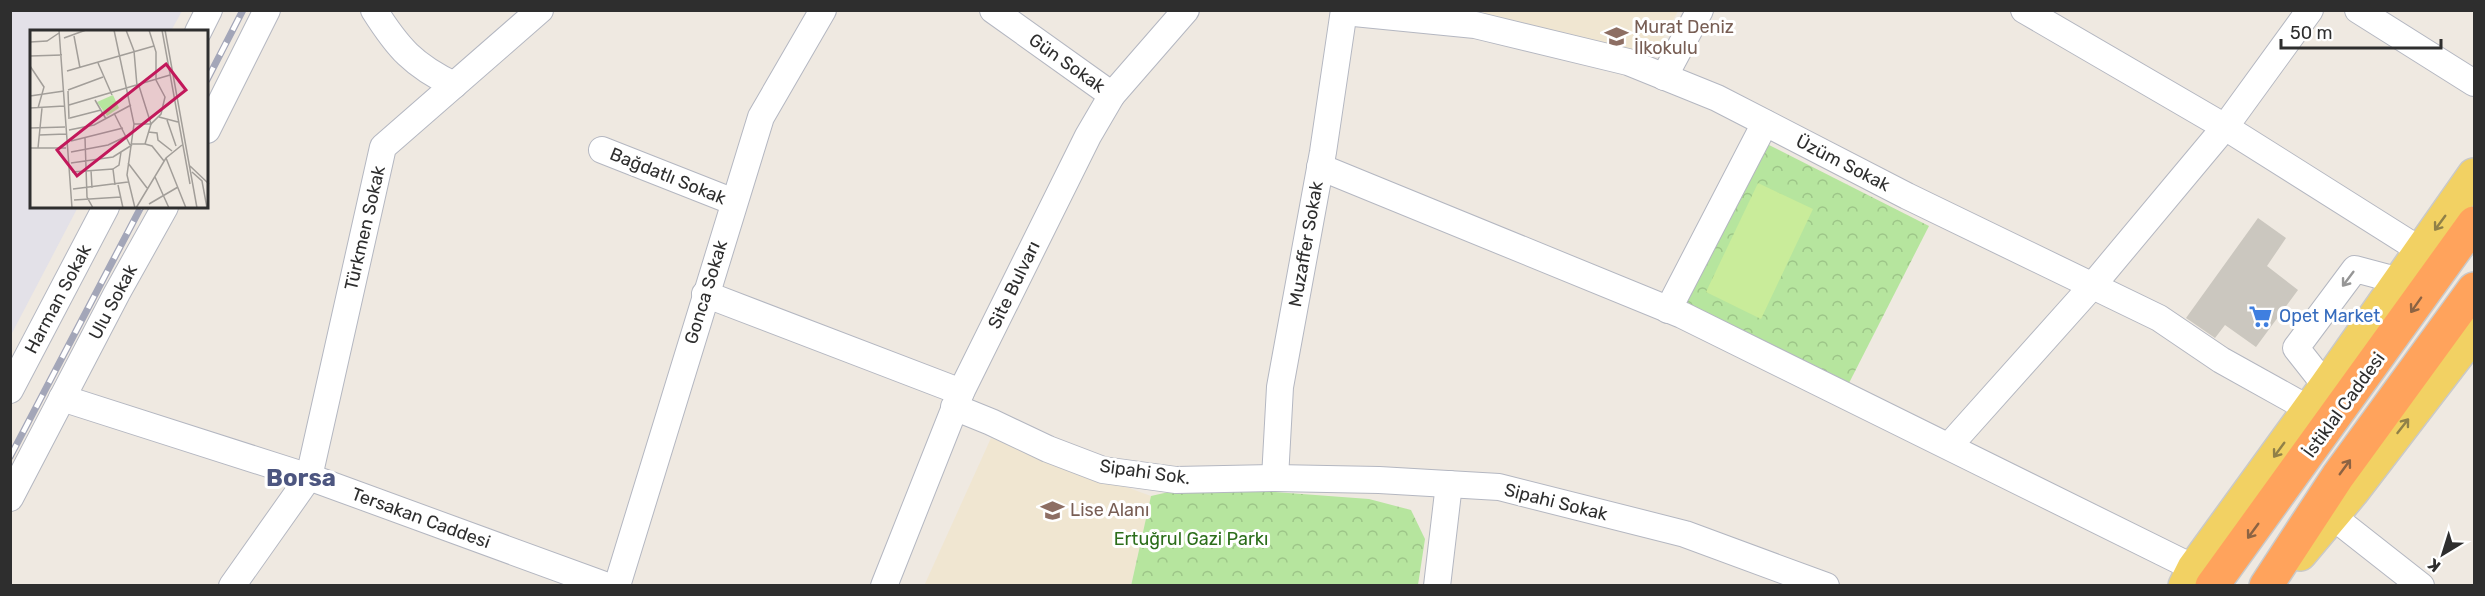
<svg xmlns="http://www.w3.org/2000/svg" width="2485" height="596" viewBox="0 0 2485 596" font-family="Rubik,sans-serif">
  <defs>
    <pattern id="park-crowns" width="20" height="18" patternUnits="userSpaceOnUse" patternTransform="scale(1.5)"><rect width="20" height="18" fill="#b6e59e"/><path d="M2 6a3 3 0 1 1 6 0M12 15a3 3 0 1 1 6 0" fill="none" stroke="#9dc588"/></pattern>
  </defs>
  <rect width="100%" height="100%" fill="#efe9e1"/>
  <polygon fill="#e3e1e8" points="11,10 182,11 171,31 32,32 32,207 78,207 11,335"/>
  <g fill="#f0e6d1">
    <polygon points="1484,10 1678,11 1653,57 1482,17"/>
    <polygon points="991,438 1151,496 1131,585 924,586"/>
  </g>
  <g fill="url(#park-crowns)">
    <polygon points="1761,141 1929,226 1848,385 1681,300"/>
    <polygon points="1173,491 1275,492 1369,499 1411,510 1425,539 1418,585 1131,586 1151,496"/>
  </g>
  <polygon fill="#c9ec9a" points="1758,183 1813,209 1761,319 1706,292"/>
  <polygon fill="#cbc7bf" points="2258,218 2286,238 2267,266 2298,290 2256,347 2225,325 2215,338 2186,318"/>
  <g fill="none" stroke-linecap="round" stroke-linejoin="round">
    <defs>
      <g id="minor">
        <path d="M374 10C398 48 413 65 454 85"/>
        <polyline points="993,10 1112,95"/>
        <polyline points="2024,10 2225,127 2420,250"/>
        <polyline points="2358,10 2474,83"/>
        <polyline points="1344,12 1475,25 1628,62 1717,98 1907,196 2159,318 2221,360 2309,409"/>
        <polyline points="198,32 209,10"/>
        <polyline points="1664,77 1700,10"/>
        <polyline points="207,130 267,10"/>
        <polyline points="602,150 734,202"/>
        <polyline points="1320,167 1682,315 2194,568"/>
        <polyline points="705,294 961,392"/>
        <polyline points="1668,310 1765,123"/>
        <polyline points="2326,386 2296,348 2355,269 2400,281"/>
        <polyline points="10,390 106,207"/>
        <polyline points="62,398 309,477 607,586"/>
        <polyline points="954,407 991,422 1048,449 1103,470 1176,480 1275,478 1379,480 1499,487 1685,534 1826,586"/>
        <polyline points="1949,446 2093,285 2225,127 2310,10"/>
        <polyline points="1275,478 1280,387 1323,152 1344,10"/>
        <polyline points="10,498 117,293 165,207"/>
        <polyline points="2332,516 2421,586"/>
        <polyline points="232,586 309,477 383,147 540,10"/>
        <polyline points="617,586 761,117 823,10"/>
        <polyline points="884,586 961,392 1088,136 1112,95 1186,10"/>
        <polyline points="1437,586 1449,484"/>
      </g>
      <g id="major">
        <polyline points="2300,554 2352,492 2474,333"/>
        <polyline points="2185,586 2194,568 2326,386 2474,175"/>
      </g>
      <g id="highway">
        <polyline points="2212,586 2474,223"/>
        <polyline points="2266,586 2338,476 2474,289"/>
      </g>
    </defs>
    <use href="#minor" stroke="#b4b7c1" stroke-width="28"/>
    <use href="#major" stroke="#c9c9c9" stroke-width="36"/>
    <use href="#highway" stroke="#c9c9c9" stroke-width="36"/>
    <use href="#minor" stroke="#fff" stroke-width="26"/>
    <use href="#major" stroke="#f2d163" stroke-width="33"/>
    <use href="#highway" stroke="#ffa35c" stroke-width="33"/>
    <defs>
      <g id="rail">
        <polyline points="207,80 243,10"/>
        <polyline points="10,457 141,207"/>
      </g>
    </defs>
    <use href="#rail" stroke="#a3a6b8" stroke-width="7"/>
    <use href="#rail" stroke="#fff" stroke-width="4.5" stroke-dasharray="14" stroke-linecap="butt"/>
  </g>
  <defs><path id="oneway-shaft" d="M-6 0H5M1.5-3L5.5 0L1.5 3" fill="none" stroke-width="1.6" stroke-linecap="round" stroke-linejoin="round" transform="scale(1.5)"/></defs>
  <g stroke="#908048">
    <use href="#oneway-shaft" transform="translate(2440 223) rotate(126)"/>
    <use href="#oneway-shaft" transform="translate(2403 426) rotate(-52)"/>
    <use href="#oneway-shaft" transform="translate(2279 450) rotate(126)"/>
  </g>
  <use stroke="#969696" href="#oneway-shaft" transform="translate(2348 279) rotate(127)"/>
  <g stroke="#8c6343">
    <use href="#oneway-shaft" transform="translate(2416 305) rotate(125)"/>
    <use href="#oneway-shaft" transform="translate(2345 467) rotate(-54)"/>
    <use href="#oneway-shaft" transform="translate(2253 531) rotate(126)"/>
  </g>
  <defs>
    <symbol id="school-bare" viewBox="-9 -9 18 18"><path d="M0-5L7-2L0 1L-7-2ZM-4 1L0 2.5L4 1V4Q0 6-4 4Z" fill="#8d6e63" stroke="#fff" stroke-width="2.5" paint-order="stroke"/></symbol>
    <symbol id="supermarket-bare" viewBox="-9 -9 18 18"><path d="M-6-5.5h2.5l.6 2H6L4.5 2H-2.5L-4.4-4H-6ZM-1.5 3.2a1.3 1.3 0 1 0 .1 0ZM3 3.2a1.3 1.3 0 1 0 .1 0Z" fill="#3f7fe0" stroke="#fff" stroke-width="2.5" paint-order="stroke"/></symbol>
  </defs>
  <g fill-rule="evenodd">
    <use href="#school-bare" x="1600" y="20" width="33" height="33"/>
    <use href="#supermarket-bare" x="2244" y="300" width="33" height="33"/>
    <use href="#school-bare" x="1036" y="494" width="33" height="33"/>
  </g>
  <g text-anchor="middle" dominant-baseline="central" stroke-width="6" stroke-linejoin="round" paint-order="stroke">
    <g font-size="18" fill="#785e54" stroke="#fff" text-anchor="start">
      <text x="1634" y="27">Murat Deniz<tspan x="1634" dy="21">İlkokulu</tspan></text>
      <text x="1070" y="510">Lise Alanı</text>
    </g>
    <g font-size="18" fill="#2e2e2e" stroke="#fff">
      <text transform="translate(1067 63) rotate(35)">Gün Sokak</text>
      <text transform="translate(1843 163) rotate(27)">Üzüm Sokak</text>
      <text transform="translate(668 176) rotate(22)">Bağdatlı Sokak</text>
      <text transform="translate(365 228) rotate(-77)">Türkmen Sokak</text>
      <text transform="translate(1306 244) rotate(-80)">Muzaffer Sokak</text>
      <text transform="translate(1014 285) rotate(-64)">Site Bulvarı</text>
      <text transform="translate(706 292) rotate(-73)">Gonca Sokak</text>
      <text transform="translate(58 299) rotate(-62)">Harman Sokak</text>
      <text transform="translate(113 302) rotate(-62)">Ulu Sokak</text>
      <text transform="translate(2344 405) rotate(-54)">İstiklal Caddesi</text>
      <text transform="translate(1145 472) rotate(8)">Sipahi Sok.</text>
      <text transform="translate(1556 502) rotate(14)">Sipahi Sokak</text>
      <text transform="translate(421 518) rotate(20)">Tersakan Caddesi</text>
    </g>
    <g font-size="18" fill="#366cbe" stroke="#fff" text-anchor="start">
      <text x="2279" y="316">Opet Market</text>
    </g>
    <g font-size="18" fill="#2c6e1b" stroke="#fff">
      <text x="1191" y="539">Ertuğrul Gazi Parkı</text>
    </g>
    <g font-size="24" font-weight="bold" fill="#4d5680" stroke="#fff">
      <text x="301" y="478">Borsa</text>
    </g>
  </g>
  <g transform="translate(30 30)">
    <rect width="178" height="178" fill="#efe9e1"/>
    <path d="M83 65 89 78 77 86 67 72Z" fill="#b6e59e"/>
    <path fill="none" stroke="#a29e99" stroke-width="1.5" d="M29 0 42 178M84 0 104 94 97 145 105 178M96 0 104 21 107 56M132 0 160 154M135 0 167 178M44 6 50 38M34 8 56 0M0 12 17 11 29 3M0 26 32 25M68 33 82 65M0 36 14 57 8 78M37 41 124 16M38 60 73 47M38 61 39 89M0 66 34 61M65 70 76 89M39 75 140 45M0 78 34 76M84 83 100 115M129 87 148 92M40 88 71 80M137 90 146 116M104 94H121L109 56M0 98 35 97M39 100 64 95 101 75M118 102 127 103 128 110 142 121M9 105 36 104M55 108 57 167 63 178M41 111 93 98M102 114H115L121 94 131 84 135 67 126 50V22L119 0M115 114 122 116 134 131M0 118H36M8 118 12 78M41 122 78 115 97 106M136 128 156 178M41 133 83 127 102 115M98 133 117 158M160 136 179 154M61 140 62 158M42 142 83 139M162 142 172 151 177 178M125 147 139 178M85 155 83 139 89 135 91 122M88 155 93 178M43 159 98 152M44 170 91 167M119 174 148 157M106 178 136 128 152 115"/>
    <path fill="#c2185b" fill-opacity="0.15" stroke="#c2185b" stroke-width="3" d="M136 34 156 60 47 146 27 120Z"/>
    <rect width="178" height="178" fill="none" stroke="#2e2e2e" stroke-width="3"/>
  </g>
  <rect width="2485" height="596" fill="none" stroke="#2e2e2e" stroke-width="24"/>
  <g transform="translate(2443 554) rotate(218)" stroke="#ffffff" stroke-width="4.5" paint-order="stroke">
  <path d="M0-4.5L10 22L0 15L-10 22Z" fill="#2e2e2e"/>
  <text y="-9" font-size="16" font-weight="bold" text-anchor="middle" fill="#2e2e2e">K</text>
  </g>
  <path d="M2281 39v9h160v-9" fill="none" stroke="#2e2e2e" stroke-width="3"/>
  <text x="2290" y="39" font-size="18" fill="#2e2e2e" stroke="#ffffff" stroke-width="4.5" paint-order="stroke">50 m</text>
</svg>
